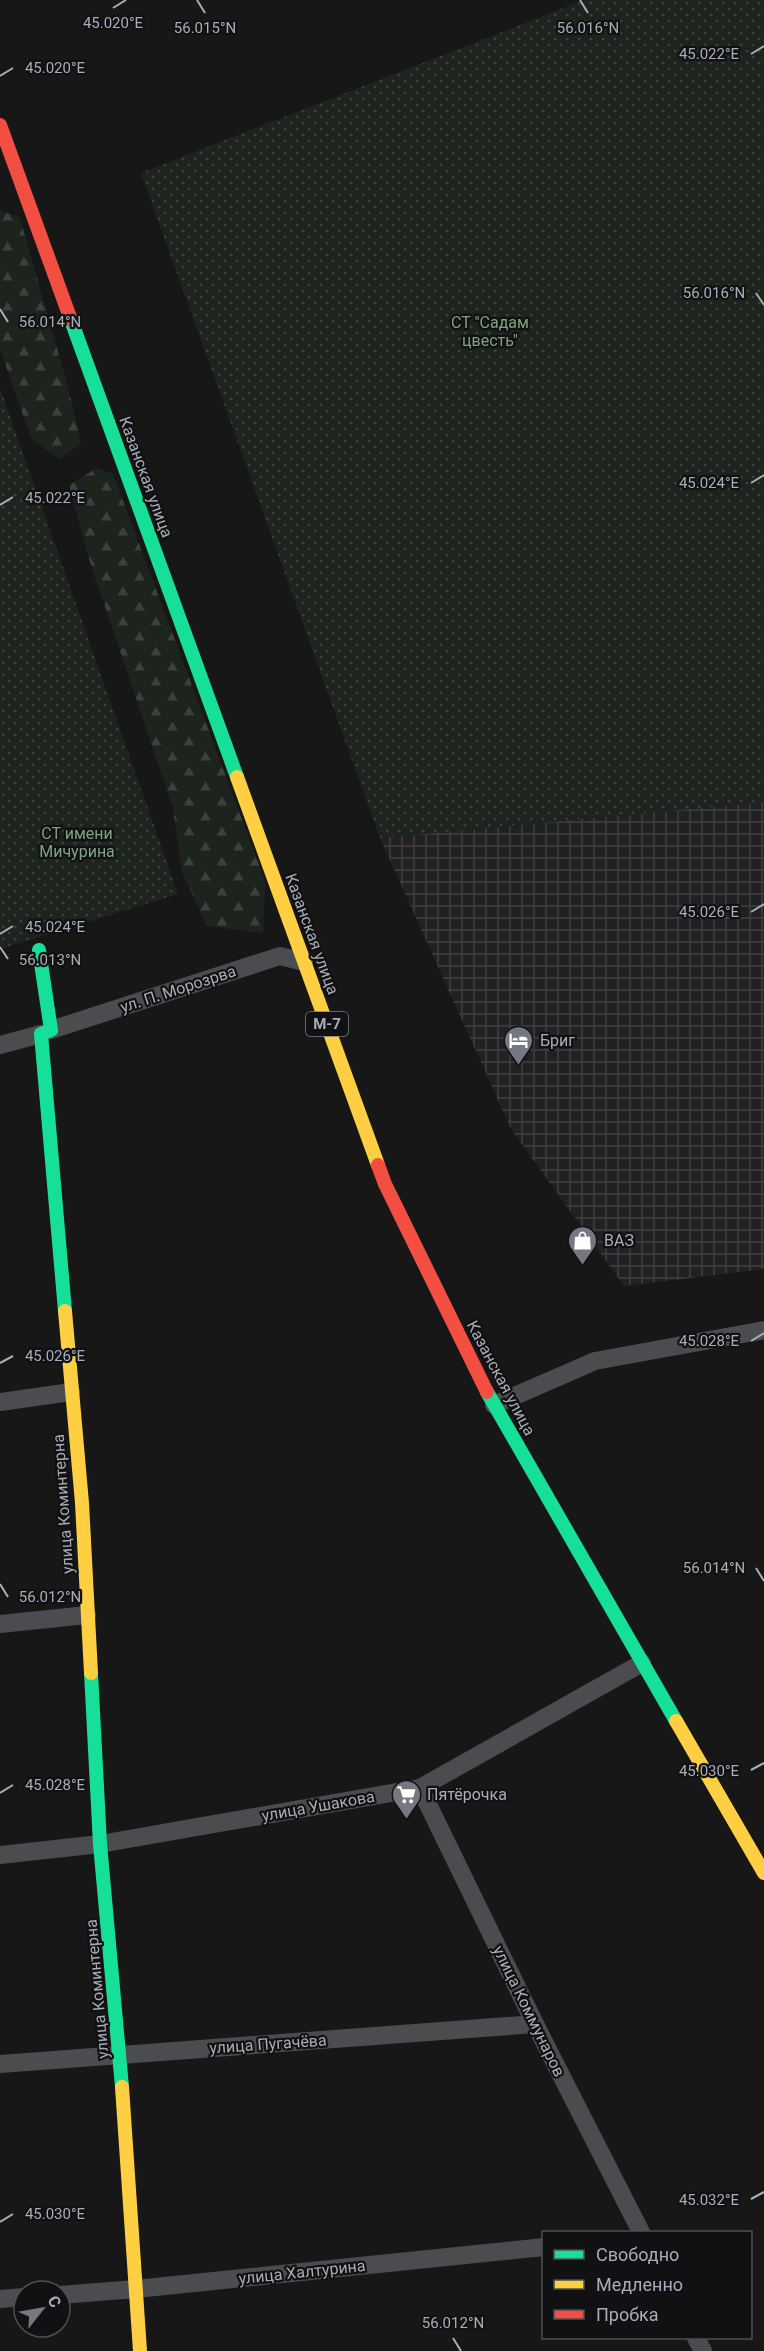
<svg xmlns="http://www.w3.org/2000/svg" width="764" height="2351" viewBox="0 0 764 2351" font-family="Roboto,sans-serif">
  <defs>
    <pattern id="industrial-grid" width="8" height="8" patternUnits="userSpaceOnUse" patternTransform="scale(1.5)"><rect width="8" height="8" fill="#212123"/><path d="M0 4h8M4 0v8" fill="none" stroke="#3e3f41"/></pattern>
    <pattern id="forest-firs" width="22" height="20" patternUnits="userSpaceOnUse" patternTransform="scale(1.5)"><rect width="22" height="20" fill="#1d241e"/><path d="M5 1l3.5 6h-7zM16 11l3.5 6h-7z" fill="#3b413d"/></pattern>
    <pattern id="garden-dots" width="8" height="8" patternUnits="userSpaceOnUse" patternTransform="scale(1.5)"><rect width="8" height="8" fill="#1d241e"/><path d="M2 2h.1M6 6h.1" fill="none" stroke="#3b413d" stroke-width="1.8" stroke-linecap="round"/></pattern>
  </defs>
  <rect width="100%" height="100%" fill="#171717"/>
  <polygon fill="url(#industrial-grid)" points="764,802 764,1269 624,1286 511,1129 380,838"/>
  <g fill="url(#forest-firs)">
    <polygon points="0,210 20,218 68,387 81,444 59,459 31,438 0,349"/>
    <polygon points="97,468 113,474 265,881 263,933 207,926 182,872 173,808 90,562 69,485"/>
  </g>
  <g fill="url(#garden-dots)">
    <polygon points="584,0 764,0 764,802 380,838 141,173"/>
    <polygon points="0,388 178,894 0,949"/>
  </g>
  <g fill="none" stroke-linecap="round" stroke-linejoin="round">
    <g stroke="#4b4c50" stroke-width="18">
      <polyline points="51,1030 280,956 304,962"/>
      <polyline points="0,1045 41,1034"/>
      <polyline points="0,1402 71,1392"/>
      <polyline points="494,1405 595,1361 764,1330"/>
      <polyline points="0,1624 87,1615"/>
      <polyline points="420,1788 535,2024 641,2232"/>
      <polyline points="0,1855 100,1844 420,1788 642,1663"/>
      <polyline points="0,2064 535,2024"/>
      <polyline points="60,2295 136,2289 544,2247"/>
      <polyline points="0,2299 24,2297"/>
      <polyline points="696,2338 703,2351"/>
    </g>
    <g stroke="#16e098" stroke-width="14">
      <polyline points="71,320 237,777"/>
      <polyline points="39,950 51,1030 41,1034 65,1311"/>
      <polyline points="487,1392 676,1721"/>
      <polyline points="91,1673 100,1844 122,2087"/>
    </g>
    <g stroke="#ffcf43" stroke-width="14">
      <polyline points="237,777 378,1165"/>
      <polyline points="65,1311 82,1503 91,1673"/>
      <polyline points="676,1721 764,1873"/>
      <polyline points="122,2087 140,2351"/>
    </g>
    <g stroke="#f24e42" stroke-width="14">
      <polyline points="0,125 71,320"/>
      <polyline points="378,1165 385,1184 487,1392"/>
    </g>
  </g>
  <path fill="none" stroke="#a8adb8" stroke-width="2" d="M197 0 205 13M580 0 588 13M113 8 126 0M751 54 764 46M0 76 13 68M756 293 764 305M0 309 8 322M751 483 764 475M0 505 13 497M751 912 764 904M0 934 13 926M0 947 8 959M751 1341 764 1333M0 1363 13 1356M756 1568 764 1581M0 1584 8 1597M751 1770 764 1763M0 1793 13 1785M751 2199 764 2192M0 2222 13 2214M453 2338 461 2351"/>
  <defs>
    <symbol id="hotel-pin" viewBox="-11 -11 22 30"><path d="M0 17L-7.5 6A9.5 9.5 0 1 1 7.5 6Z" fill="#757880" stroke="#111113"/><path d="M-6-4.5h1.5V1H6V5H4.5V3h-9V5H-6ZM-4 0a1.8 1.8 0 1 1 3.6 0ZM.5 0V-2.5h3Q6-2.5 6 0Z" fill="#fff"/></symbol>
    <symbol id="shop-pin" viewBox="-11 -11 22 30"><path d="M0 17L-7.5 6A9.5 9.5 0 1 1 7.5 6Z" fill="#757880" stroke="#111113"/><path d="M-5-2.5h2.3a2.7 3.5 0 0 1 5.4 0H5L5.5 6h-11ZM-1.5-2.5h3a1.5 2.3 0 0 0-3 0Z" fill="#fff"/></symbol>
    <symbol id="supermarket-pin" viewBox="-11 -11 22 30"><path d="M0 17L-7.5 6A9.5 9.5 0 1 1 7.5 6Z" fill="#757880" stroke="#111113"/><path d="M-6-5.5h2.5l.6 2H6L4.5 2H-2.5L-4.4-4H-6ZM-1.5 3.2a1.3 1.3 0 1 0 .1 0ZM3 3.2a1.3 1.3 0 1 0 .1 0Z" fill="#fff"/></symbol>
  </defs>
  <g fill-rule="evenodd">
    <use href="#hotel-pin" x="502" y="1024" width="33" height="45"/>
    <use href="#shop-pin" x="566" y="1224" width="33" height="45"/>
    <use href="#supermarket-pin" x="390" y="1778" width="33" height="45"/>
  </g>
  <g text-anchor="middle" dominant-baseline="central" stroke-width="4.5" stroke-linejoin="round" paint-order="stroke">
    <rect fill="#111113" stroke="#7b7e86" stroke-width="1.5" x="306" y="1012" width="42" height="24" rx="4.5"/>
    <g font-size="15" font-weight="bold" fill="#a8adb8">
      <text x="327" y="1024">М-7</text>
    </g>
    <g font-size="16" fill="#7fa381" stroke="#111113">
      <text x="490" y="322">СТ "Садам<tspan x="490" dy="18">цвесть"</tspan></text>
      <text x="77" y="833">СТ имени<tspan x="77" dy="18">Мичурина</tspan></text>
    </g>
    <g font-size="16" fill="#a8adb8" stroke="#111113">
      <text transform="translate(146 477) rotate(70)">Казанская улица</text>
      <text transform="translate(312 934) rotate(70)">Казанская улица</text>
      <text transform="translate(178 989) rotate(-18)">ул. П. Морозрва</text>
      <text transform="translate(501 1378) rotate(62)">Казанская улица</text>
      <text transform="translate(63 1504) rotate(-94)">улица Коминтерна</text>
      <text transform="translate(318 1806) rotate(-10)">улица Ушакова</text>
      <text transform="translate(97 1989) rotate(-95)">улица Коминтерна</text>
      <text transform="translate(529 2011) rotate(64)">улица Коммунаров</text>
      <text transform="translate(268 2044) rotate(-4)">улица Пугачёва</text>
      <text transform="translate(302 2272) rotate(-6)">улица Халтурина</text>
    </g>
    <g font-size="16" fill="#a8adb8" stroke="#111113" text-anchor="start">
      <text x="540" y="1040">Бриг</text>
      <text x="604" y="1240">ВАЗ</text>
      <text x="427" y="1794">Пятёрочка</text>
    </g>
  </g>
  <g font-size="15" text-anchor="middle" fill="#a8adb8" stroke="#111113" stroke-width="4.5" stroke-linejoin="round" paint-order="stroke">
    <text x="113" y="28">45.020°E</text>
    <text x="205" y="33">56.015°N</text>
    <text x="588" y="33">56.016°N</text>
    <text x="709" y="59">45.022°E</text>
    <text x="55" y="73">45.020°E</text>
    <text x="714" y="298">56.016°N</text>
    <text x="50" y="327">56.014°N</text>
    <text x="709" y="488">45.024°E</text>
    <text x="55" y="503">45.022°E</text>
    <text x="709" y="917">45.026°E</text>
    <text x="55" y="932">45.024°E</text>
    <text x="50" y="965">56.013°N</text>
    <text x="709" y="1346">45.028°E</text>
    <text x="55" y="1361">45.026°E</text>
    <text x="714" y="1573">56.014°N</text>
    <text x="50" y="1602">56.012°N</text>
    <text x="709" y="1776">45.030°E</text>
    <text x="55" y="1790">45.028°E</text>
    <text x="709" y="2205">45.032°E</text>
    <text x="55" y="2219">45.030°E</text>
    <text x="453" y="2328">56.012°N</text>
  </g>
  <rect x="542" y="2231" width="210" height="108" fill="#111113" stroke="#4d4f55" stroke-width="1.5"/>
  <rect x="554" y="2250" width="30" height="9" fill="#16e098" stroke="#4d4f55" stroke-width="1.5"/>
  <text x="596" y="2261" font-size="18" fill="#a8adb8">Свободно</text>
  <rect x="554" y="2280" width="30" height="9" fill="#ffcf43" stroke="#4d4f55" stroke-width="1.5"/>
  <text x="596" y="2291" font-size="18" fill="#a8adb8">Медленно</text>
  <rect x="554" y="2310" width="30" height="9" fill="#f24e42" stroke="#4d4f55" stroke-width="1.5"/>
  <text x="596" y="2321" font-size="18" fill="#a8adb8">Пробка</text>
  <g transform="translate(42 2309) rotate(59)"><circle r="28" fill="#111113" stroke="#4d4f55" stroke-width="1.5"/>
  <path d="M0-4.5L10 22L0 15L-10 22Z" fill="#757880"/>
  <text y="-9" font-size="16" font-weight="bold" text-anchor="middle" fill="#a8adb8">С</text>
  </g>
</svg>
